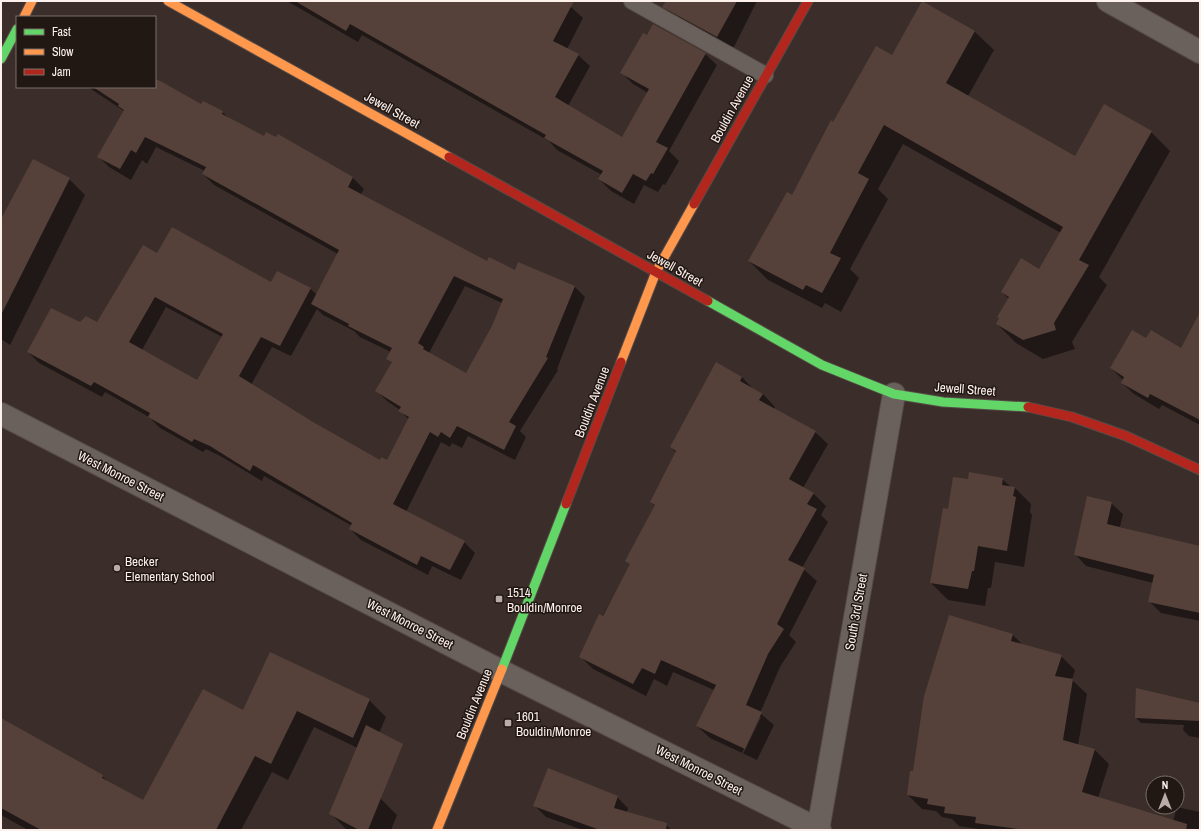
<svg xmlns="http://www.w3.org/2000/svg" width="1201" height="831" viewBox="0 0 1201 831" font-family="'Archivo Narrow',sans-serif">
  <rect width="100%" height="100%" fill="#3b2e2a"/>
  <g fill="#0007" fill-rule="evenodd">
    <polygon points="287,1 560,1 571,7 583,18 567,49 578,55 590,66 568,106 622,138 648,93 633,84 622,73 705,54 717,65 669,151 679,161 665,185 663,184 658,192 644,185 634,204 611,191 599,179 602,175 557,150 549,141 362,35 358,42"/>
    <polygon points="667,1 757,1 732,51 678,21 664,7"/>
    <polygon points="974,31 994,50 968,96 1075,157 1151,132 1170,151 1099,277 1107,285 1072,342 1075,349 1043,359 1016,343 997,324 1009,299 1002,292 1039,271 1061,233 903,144 878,189 888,199 850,269 859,278 841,312 825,303 822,308 768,280 749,261 792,196 834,123 893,56"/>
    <path d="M155 77 164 84 201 106 222 112 230 119 264 137 276 139 279 135 353 178 364 189 361 194 487 263 575 287 585 297 557 369 558 370 520 431 526 437 515 460 468 436 462 448 452 443 450 447 441 442 406 512 464 542 475 553 461 580 432 566 428 575 361 540 350 529 352 526 264 476 262 481 222 457 206 449 203 452 160 428 149 417 105 392 102 397 39 363 28 352 80 323H98L157 255 272 284 278 272 311 289 317 295 338 254 214 185 203 174 205 171 156 147 147 164 142 160 131 180 109 167 98 156 124 111 88 87H155ZM465 286 502 303 493 326 466 375 429 353ZM166 307 222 337 197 381 142 350ZM317 309 323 315 354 331 360 337 391 352 388 358 392 363 376 390 387 401 400 410 409 420 387 461H381L312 423 251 385 272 347 291 356Z"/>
    <polygon points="69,179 85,195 10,345 1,339 1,221"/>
    <polygon points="1200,337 1200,425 1162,405 1159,409 1134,394 1122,383 1123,380 1111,368 1147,339 1182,349"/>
    <path d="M742 377 754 390 763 394 775 407 774 409 815 432 828 444 803 488 814 494 826 506 821 515 828 522 802 568 817 581 789 635 796 642 780 667 760 713 774 725 757 760 710 738 697 726 714 690 673 672 667 686 654 679 646 696 593 669 580 656 631 565 627 561 655 506 651 502 676 453 671 447ZM759 717H761L743 754 742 753Z"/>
    <polygon points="1002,479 1011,487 1015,488 1031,504 1030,512 1032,515 1024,567 995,562 991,588 988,588 985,606 948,600 931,583 949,511 969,481"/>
    <polygon points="1111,503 1123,514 1120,527 1200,547 1200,621 1161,613 1149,601 1153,583 1086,566 1075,554"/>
    <polygon points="950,617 1013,635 1023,645 1061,656 1075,670 1072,680 1087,694 1078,745 1095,750 1109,764 1098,798 1173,821 1177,807 1200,812 1200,830 984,830 959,826 952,819 942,817 936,811 922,809 908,795"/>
    <polygon points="369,700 386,717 370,754 314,727 288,780 272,772 241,830 28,830 1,815 1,719 102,776 110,784 143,801 243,712"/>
    <polygon points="1200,704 1200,738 1189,736 1183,730 1184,725 1141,723 1136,718"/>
    <polygon points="617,797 628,808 627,812 662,822 672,830 583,830 546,817 535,806"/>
    <polygon points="380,798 397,815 391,830 347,830 330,813"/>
  </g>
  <g fill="#55413a" fill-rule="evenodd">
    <polygon points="295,1 574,1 553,41 579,54 555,97 622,137 649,89 620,73 643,33 647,35 653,24 706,53 656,142 668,148 653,174 651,173 646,181 633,174 622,193 598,179 603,171 544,138 546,135 350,24 346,31"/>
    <polygon points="666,1 737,1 717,37 662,7"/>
    <polygon points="922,1 975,31 946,83 1075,156 1104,104 1152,131 1079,260 1089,265 1054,323 1056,330 1023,340 996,324 999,318 997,317 1009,297 1001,292 1021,258 1039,269 1063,227 884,125 858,173 869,179 830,253 841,258 822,293 806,285 803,290 748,261 787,192 792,195 831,120 833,122 876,46 892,55"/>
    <path d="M155 78 201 104 203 101 223 111 222 114 264 136 266 132 276 137 278 134 353 177 348 187 487 261 489 257 515 270 518 262 575 286 546 357 548 358 509 422 516 426 504 450 457 426 450 438 441 432 438 437 430 432 393 504 465 541 450 570 421 556 417 565 349 529 352 523 253 465 250 471 210 446 194 439 192 442 148 417 150 413 94 382 91 386 27 352 51 308 80 322 86 316 97 322 143 245 157 253 172 227 271 282 277 271 311 288 280 346 261 337 239 376 313 422 380 460 381 457 387 460 409 417 398 411 401 407 375 391 392 362 386 359 392 348 348 326 349 324 311 304 339 250 202 174 206 167 145 137 136 153 131 150 120 169 97 157 124 110 118 106 119 104 93 87H155ZM454 276 503 299 492 326 466 373 423 349 424 347 418 343ZM155 297 223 334 197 380 129 342Z"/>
    <polygon points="33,159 70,178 1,315 1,219"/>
    <polygon points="1200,312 1200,420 1150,394 1148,398 1121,383 1124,377 1110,368 1132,330 1146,338 1151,330 1181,348"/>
    <polygon points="716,362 742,377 740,381 763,394 759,400 816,431 789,479 814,493 807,504 817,509 788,560 805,568 777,624 784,629 768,654 746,705 762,712 745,749 696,726 716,685 661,660 655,674 642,668 633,684 579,657 599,614 603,616 630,564 625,561 655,505 650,502 676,451 670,447"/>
    <polygon points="969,472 1003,478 1002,485 1015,487 1013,496 1016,497 1007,551 978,546 974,571 972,571 968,589 930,583 943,508 948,509 953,477 968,479"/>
    <polygon points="1087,496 1112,502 1107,524 1200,546 1200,613 1148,602 1154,575 1074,555"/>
    <polygon points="949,615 1013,634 1011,641 1062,655 1055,676 1073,679 1063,740 1095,749 1082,792 1187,824 1186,830 1026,830 975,823 976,817 944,813 945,807 927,804 928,799 907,795 910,771 913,771 924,696"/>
    <polygon points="270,652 370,699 353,738 297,711 271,764 255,756 216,830 41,830 1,808 1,718 103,775 102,778 143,800 203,689 243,710"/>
    <polygon points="1136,688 1200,703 1200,721 1135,718"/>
    <polygon points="366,725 403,744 368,830 359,830 329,814"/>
    <polygon points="548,768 618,796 614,808 667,823 666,830 600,830 533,806"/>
  </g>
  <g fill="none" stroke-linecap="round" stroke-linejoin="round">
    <defs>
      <polyline id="lane" points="632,1 765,75"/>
      <g id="street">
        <polyline points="1108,1 1200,52"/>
        <polyline points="1,414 501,671 820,830"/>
        <polyline points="818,830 894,394"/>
      </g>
      <g id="fast">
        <polyline points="1,59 17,29"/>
        <polyline points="708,301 822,365 894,394 943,402 1028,407"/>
        <polyline points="502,669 566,504"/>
      </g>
      <g id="slow">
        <polyline points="168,1 449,157"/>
        <polyline points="24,17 32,1"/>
        <polyline points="621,362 656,272 694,204"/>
        <polyline points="437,830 502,669"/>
      </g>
      <g id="jam">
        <polyline points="449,157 708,301"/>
        <polyline points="694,204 808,1"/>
        <polyline points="1028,407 1072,417 1126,436 1200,470"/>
        <polyline points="566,504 621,362"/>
      </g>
    </defs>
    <use href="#lane" stroke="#564b47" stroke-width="18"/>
    <use href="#street" stroke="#564b47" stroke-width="24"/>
    <use href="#fast" stroke="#564b47" stroke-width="11"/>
    <use href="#slow" stroke="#564b47" stroke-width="11"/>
    <use href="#jam" stroke="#564b47" stroke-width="11"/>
    <use href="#lane" stroke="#6a605c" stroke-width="16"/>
    <use href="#street" stroke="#6a605c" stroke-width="22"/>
    <use href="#fast" stroke="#63d668" stroke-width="9"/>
    <use href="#slow" stroke="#ff974d" stroke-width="9"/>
    <use href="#jam" stroke="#b3261e" stroke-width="9"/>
  </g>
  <g fill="#baada8" stroke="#211713" stroke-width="1.5">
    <circle cx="117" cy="568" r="4"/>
    <rect x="495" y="595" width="8" height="8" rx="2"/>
    <rect x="504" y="719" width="8" height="8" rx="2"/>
  </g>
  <g text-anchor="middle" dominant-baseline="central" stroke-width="3" stroke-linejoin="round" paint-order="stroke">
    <g font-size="13" fill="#fef1ec" stroke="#211713">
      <text transform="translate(732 109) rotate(-61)">Bouldin Avenue</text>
      <text transform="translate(392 110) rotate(29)">Jewell Street</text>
      <text transform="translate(675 268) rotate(29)">Jewell Street</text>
      <text transform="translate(965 389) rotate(4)">Jewell Street</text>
      <text transform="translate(592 402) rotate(-69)">Bouldin Avenue</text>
      <text transform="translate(121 476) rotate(27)">West Monroe Street</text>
      <text transform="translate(856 612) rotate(-80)">South 3rd Street</text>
      <text transform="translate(410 624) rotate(27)">West Monroe Street</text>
      <text transform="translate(474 704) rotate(-68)">Bouldin Avenue</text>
      <text transform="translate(699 770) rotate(27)">West Monroe Street</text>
    </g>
    <g font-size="13" fill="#fef1ec" stroke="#211713" text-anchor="start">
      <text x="125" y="561">Becker<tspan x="125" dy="15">Elementary School</tspan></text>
      <text x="507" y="592">1514<tspan x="507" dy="15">Bouldin/Monroe</tspan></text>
      <text x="516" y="716">1601<tspan x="516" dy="15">Bouldin/Monroe</tspan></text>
    </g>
  </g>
  <rect width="1201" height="831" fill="none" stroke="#fef1ec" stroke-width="4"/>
  <rect x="16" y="16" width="140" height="72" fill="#211713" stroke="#796e6a"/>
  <rect x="24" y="29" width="20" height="6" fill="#63d668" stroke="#796e6a"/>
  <text x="52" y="36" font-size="12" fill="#fef1ec">Fast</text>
  <rect x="24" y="49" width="20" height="6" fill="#ff974d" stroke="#796e6a"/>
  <text x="52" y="56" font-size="12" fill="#fef1ec">Slow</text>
  <rect x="24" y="69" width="20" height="6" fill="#b3261e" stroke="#796e6a"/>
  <text x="52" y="76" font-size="12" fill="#fef1ec">Jam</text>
  <g transform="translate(1165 795)"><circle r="19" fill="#211713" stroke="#796e6a"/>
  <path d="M0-3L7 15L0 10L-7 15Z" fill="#baada8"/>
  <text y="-6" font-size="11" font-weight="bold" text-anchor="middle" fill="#fef1ec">N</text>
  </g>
</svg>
